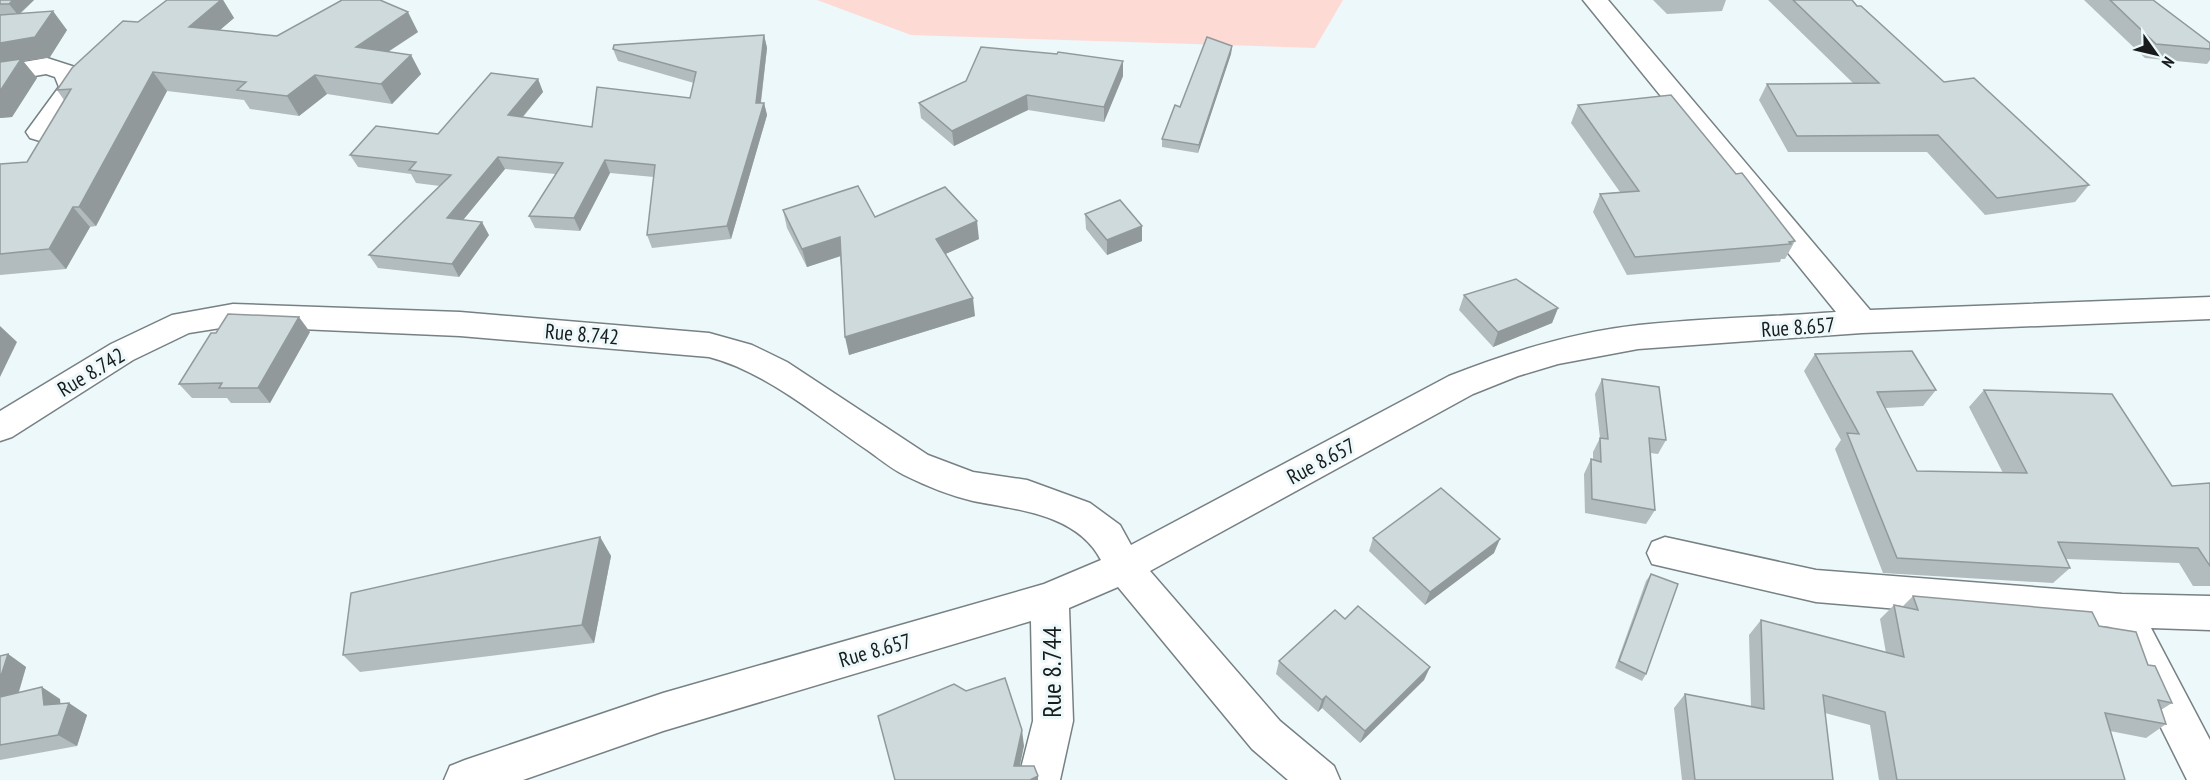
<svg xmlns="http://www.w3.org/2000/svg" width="2210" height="780" viewBox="0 0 2210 780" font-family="'PT Sans Narrow',sans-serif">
  <rect width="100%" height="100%" fill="#edf8fb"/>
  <polygon fill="#fedad5" points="817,0 1343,0 1315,48 911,35"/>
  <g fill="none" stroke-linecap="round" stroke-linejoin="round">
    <defs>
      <g id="street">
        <path d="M1583 0H1608L1870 310 2210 297V319L1862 333 1638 349 1558 364 1518 376 1473 394 1150 571 1280 721 1334 766 1340 780H1288L1252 749 1118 587 1069 608 1073 721 1060 780H1018L1033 721 1031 621 663 731 523 780H444L450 766 465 760 663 693 1044 584 1101 560C1077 514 1018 510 973 501 951 496 924 485 904 475 892 469 881 460 870 452 821 419 767 372 709 357L460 336 233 326 189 333 133 360 12 437 0 441V411L111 344 172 315 233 304 460 312 709 333 752 345 787 362 928 455 973 472 1027 480 1090 503 1120 525 1131 545 1449 376C1510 352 1574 332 1639 325 1705 318 1771 317 1836 312Z"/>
        <polygon points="47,58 75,67 85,87 50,138 40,141 30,138 26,132 59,87 55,77 46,74 0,82 0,66"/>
        <polygon points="1665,537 1816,570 2122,594 2210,596 2210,630 2151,628 2210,740 2210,780 2187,780 2111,627 1816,602 1652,564 1647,553 1652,542"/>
      </g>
    </defs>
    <use href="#street" stroke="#778184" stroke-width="3"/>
    <use href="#street" fill="#fff" fill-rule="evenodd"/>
  </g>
  <g fill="#b2bbbe">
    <polygon points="0,0 34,0 20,14 67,30 50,57 23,61 37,78 12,117 0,118"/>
    <polygon points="167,0 223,0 234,18 220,30 277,36 418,32 388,52 411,55 421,74 392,104 327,94 299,116 250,109 244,100 167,91 96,226 90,227 66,269 0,275 0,164 27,162 64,100 57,90 138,22"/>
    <polygon points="1653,0 1726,0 1722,11 1667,14"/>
    <polygon points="1768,0 1852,0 1857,6 1944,82 2089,185 2075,202 1985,215 1927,152 1788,152 1759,100 1767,84 1853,83"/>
    <polygon points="2084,0 2153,0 2210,43 2210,60 2207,64 2145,58"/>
    <polygon points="764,35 767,48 761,103 764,103 767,115 731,239 652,248 647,235 654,177 610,173 580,231 535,228 529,216 555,174 505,169 463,220 489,235 459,277 378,268 369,255 440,186 416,183 411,174 358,167 350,155 438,134 538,79 543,92 523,117 592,127 690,98 694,83 618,61 613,49"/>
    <polygon points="1232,46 1231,54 1198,153 1162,147 1162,139 1180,107"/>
    <polygon points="1123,61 1123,76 1104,122 1028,110 954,146 921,118 919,103"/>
    <polygon points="1578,105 1736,174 1795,241 1785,259 1781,259 1780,262 1627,275 1593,212 1600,194 1620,192 1571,123"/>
    <polygon points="783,210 875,217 979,239 945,254 975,316 849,355 840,256 807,267 787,228"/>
    <polygon points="1085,214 1142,241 1107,255 1086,229"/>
    <polygon points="1464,295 1558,308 1552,323 1493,347 1459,310"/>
    <polygon points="310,332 270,403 231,403 227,398 192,398 179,384"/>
    <polygon points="1815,354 1936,390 1923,406 1885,408 1917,471 2003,473 1969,407 1984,390 2172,486 2210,483 2210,586 2193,586 2179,563 2066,559 2070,568 2053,583 1883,573 1835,449 1841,440 1804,371"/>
    <polygon points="1602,379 1666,440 1658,454 1650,453 1655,510 1646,524 1585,513 1584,474 1591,459 1593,460 1593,452 1600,438 1595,394"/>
    <polygon points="600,537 611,556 594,643 360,672 343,655"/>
    <polygon points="1373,538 1494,553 1425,605 1369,551"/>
    <polygon points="1651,574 1646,674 1642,681 1615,668 1646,581"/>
    <polygon points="1913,596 2099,626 2148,665 2172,703 2161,710 2166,724 2146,738 2110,731 2125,780 1879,780 1870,725 1825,713 1833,780 1682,780 1674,708 1685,694 1751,707 1749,635 1761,620 1886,653 1880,619 1894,605 1903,606"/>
    <polygon points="1345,619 1430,667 1424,680 1360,743 1322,708 1318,712 1276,674 1279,661"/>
    <polygon points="8,654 26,667 19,692 60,699 60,703 87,715 77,746 0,760 0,656"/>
  </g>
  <g fill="#91999b">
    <polygon points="13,0 34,0 18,15 9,4"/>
    <polygon points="221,0 223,0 234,18 201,46 189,27"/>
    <polygon points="53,11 67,30 50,57 23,61 37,78 12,117 0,118 0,43"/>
    <polygon points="408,12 418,32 366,66 356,47"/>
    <polygon points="764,35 767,48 759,116 756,103"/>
    <polygon points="1232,46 1231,54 1198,153 1199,145"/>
    <polygon points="411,55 421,74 392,104 381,84"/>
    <polygon points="1123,61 1123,76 1104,122 1104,107"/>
    <polygon points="153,72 167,91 96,226 79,207"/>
    <polygon points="315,75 327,94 299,116 287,96"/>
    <polygon points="538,79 543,92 514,127 508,115"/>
    <polygon points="1027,95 1028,110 954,146 952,131"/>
    <polygon points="764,103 767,115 731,239 727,226"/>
    <polygon points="498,157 505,169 454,231 447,218"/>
    <polygon points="605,160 610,173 580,231 574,218"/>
    <polygon points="73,207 90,227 66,269 49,249"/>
    <polygon points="977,221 979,239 939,257 936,239"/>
    <polygon points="482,222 489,235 459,277 452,264"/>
    <polygon points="1142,226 1142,241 1107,255 1107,240"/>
    <polygon points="840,237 844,255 807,267 802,249"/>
    <polygon points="973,298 975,316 849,355 845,337"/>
    <polygon points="1558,308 1552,323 1493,347 1498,332"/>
    <polygon points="299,317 310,332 270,403 258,388"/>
    <polygon points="0,326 17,342 0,377"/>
    <polygon points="600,537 611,556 594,643 582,625"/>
    <polygon points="1500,539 1494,553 1425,605 1430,592"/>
    <polygon points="8,654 26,667 13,711 0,702 0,679"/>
    <polygon points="1430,667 1424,680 1360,743 1365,731"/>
    <polygon points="42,687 60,699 62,717 44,705"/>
    <polygon points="1326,696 1322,708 1318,712 1322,700"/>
    <polygon points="69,703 87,715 77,746 58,735"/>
    <polygon points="1022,730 1024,746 1017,780 1014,766"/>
    <polygon points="1038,776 1038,780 1030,780"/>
  </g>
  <g fill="#cfdadd" stroke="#91999b" stroke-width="1.5">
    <polygon points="0,0 13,0 9,4 0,4"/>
    <polygon points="167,0 221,0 189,27 277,36 342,0 380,0 408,12 356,47 411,55 381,84 315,75 287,96 237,90 246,82 153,72 79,207 73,207 49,249 0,254 0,164 27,162 71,89 57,90 72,68 123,21 138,22"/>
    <polygon points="1793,0 1852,0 1857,6 1861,6 1944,82 1974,78 2089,185 1997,198 1938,135 1797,136 1767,84 1879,83"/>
    <polygon points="2110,0 2153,0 2210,43 2210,49 2156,44"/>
    <polygon points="53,11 35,37 0,43 0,15"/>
    <polygon points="764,35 756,103 764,103 727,226 647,235 655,165 605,160 574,218 529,216 563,163 498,157 447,218 482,222 452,264 369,255 451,175 409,170 416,162 350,155 376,126 438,134 491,73 538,79 508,115 592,127 597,87 690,98 696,72 613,49 614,45"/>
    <polygon points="1207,37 1232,46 1199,145 1162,139 1175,105 1180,107"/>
    <polygon points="981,47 1057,54 1058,52 1123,61 1104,107 1027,95 952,131 919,103 966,81"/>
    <polygon points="21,59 0,91 0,62"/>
    <polygon points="1671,95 1736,174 1742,173 1795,241 1789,242 1791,244 1635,257 1600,194 1639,191 1578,105"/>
    <polygon points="858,186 875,217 945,187 977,221 936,239 973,298 845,337 840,237 802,249 783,210"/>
    <polygon points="1120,200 1142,226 1107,240 1085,214"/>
    <polygon points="1516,279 1558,308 1498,332 1464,295"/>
    <polygon points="228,314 299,317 258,388 219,388 222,383 179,384 211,333 216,333"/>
    <polygon points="1912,351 1936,390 1877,392 1917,471 2027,473 1984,390 2112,394 2172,486 2210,483 2210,566 2198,548 2058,542 2070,568 1897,558 1847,433 1859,434 1815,354"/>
    <polygon points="1602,379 1659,387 1666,440 1649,438 1655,510 1592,499 1591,459 1601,462 1600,438 1608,439"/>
    <polygon points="1441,488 1500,539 1430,592 1373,538"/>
    <polygon points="600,537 582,625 343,655 351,593"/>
    <polygon points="1651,574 1678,584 1646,674 1619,661"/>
    <polygon points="1913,596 2092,612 2099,626 2136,632 2148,665 2155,666 2172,703 2158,700 2166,724 2105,713 2125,780 1897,780 1885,712 1823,695 1833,780 1695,780 1685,694 1764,709 1761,620 1904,657 1894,605 1918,610"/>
    <polygon points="1358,606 1430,667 1365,731 1326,696 1322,700 1279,661 1335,610 1345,619"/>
    <polygon points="8,654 0,679 0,656"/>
    <polygon points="1005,678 1022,730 1014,766 1034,766 1038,776 1030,780 895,780 878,716 954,684 966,691"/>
    <polygon points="42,687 44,705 69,703 58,735 0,745 0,697"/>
  </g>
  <g text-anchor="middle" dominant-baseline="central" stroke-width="6" stroke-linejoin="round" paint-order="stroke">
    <g font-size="21" fill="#171b1c" stroke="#edf8fb">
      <text transform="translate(1798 327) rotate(-4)">Rue 8.657</text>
      <text transform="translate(582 334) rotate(5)">Rue 8.742</text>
      <text transform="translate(91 372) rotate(-31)">Rue 8.742</text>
      <text transform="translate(1321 461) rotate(-28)">Rue 8.657</text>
      <text transform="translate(875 650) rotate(-16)">Rue 8.657</text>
    </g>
    <g font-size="26" fill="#171b1c" stroke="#edf8fb">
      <text transform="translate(1051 672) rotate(-90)">Rue 8.744</text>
    </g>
  </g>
  <g transform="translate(2156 54) rotate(124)" stroke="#edf8fb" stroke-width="4.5" paint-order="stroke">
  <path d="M0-4.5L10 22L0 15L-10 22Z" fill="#171b1c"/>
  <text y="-9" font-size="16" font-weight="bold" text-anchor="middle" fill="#171b1c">N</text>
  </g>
</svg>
